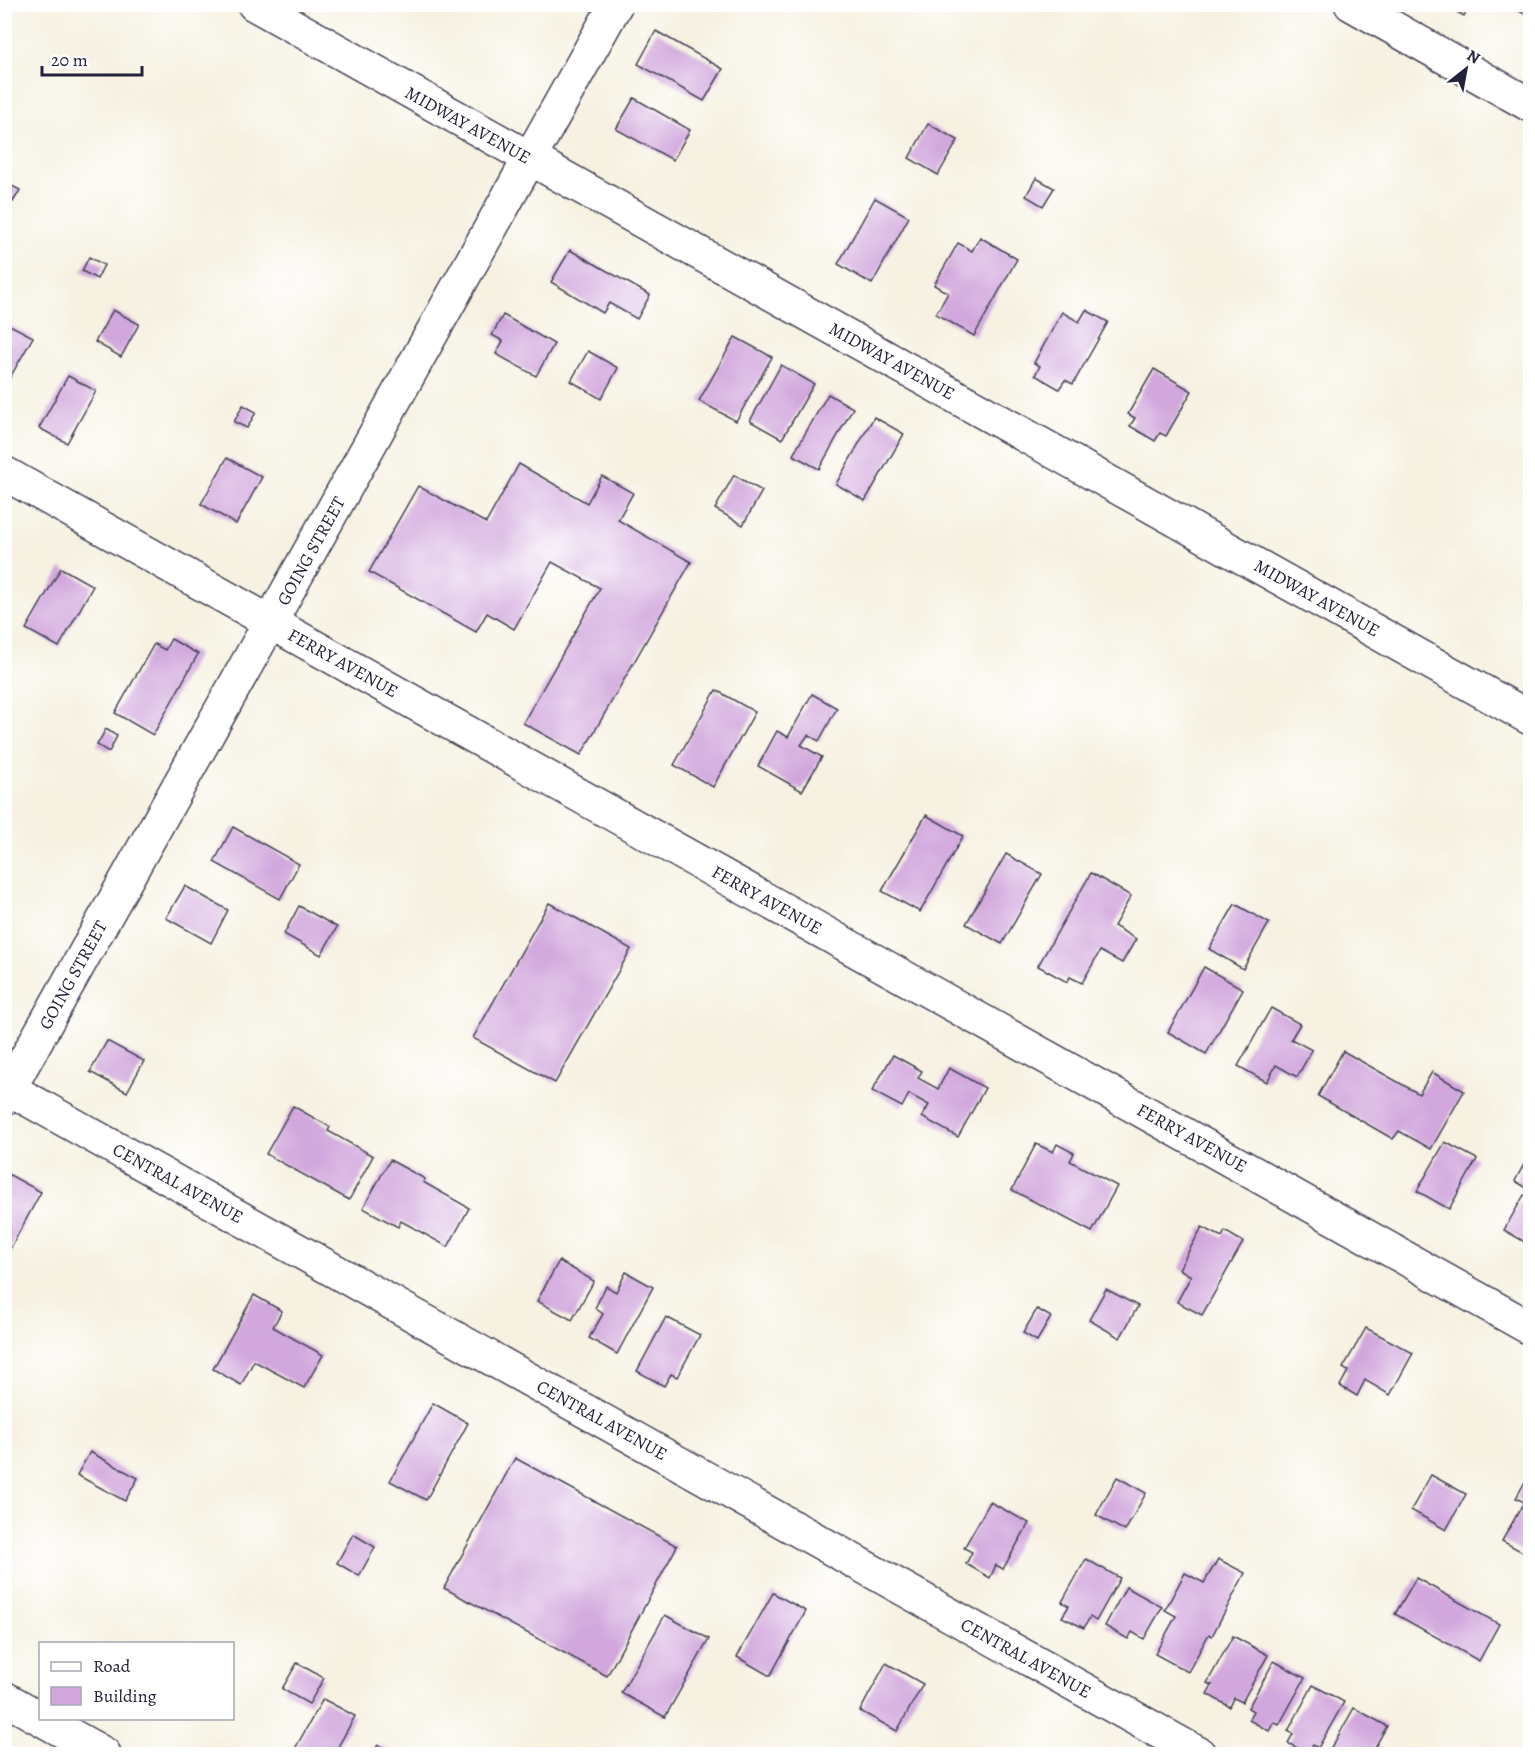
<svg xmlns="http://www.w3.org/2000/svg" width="1535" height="1759" viewBox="0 0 1535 1759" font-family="Alegreya,serif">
  <rect width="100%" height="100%" fill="#fff"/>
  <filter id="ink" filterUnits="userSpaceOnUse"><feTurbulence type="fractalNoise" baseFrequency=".0167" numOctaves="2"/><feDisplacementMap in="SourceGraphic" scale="12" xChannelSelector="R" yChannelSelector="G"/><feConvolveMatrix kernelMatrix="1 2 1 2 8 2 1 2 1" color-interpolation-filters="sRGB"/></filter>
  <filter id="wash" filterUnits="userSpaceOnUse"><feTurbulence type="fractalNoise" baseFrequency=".008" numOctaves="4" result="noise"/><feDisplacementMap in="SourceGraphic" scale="24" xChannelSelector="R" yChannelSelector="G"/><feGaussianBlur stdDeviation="1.35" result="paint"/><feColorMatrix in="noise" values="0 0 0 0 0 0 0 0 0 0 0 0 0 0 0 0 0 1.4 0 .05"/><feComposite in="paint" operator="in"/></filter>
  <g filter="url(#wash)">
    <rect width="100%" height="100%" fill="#f6f1e1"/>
    <g id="blocks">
      <g fill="#d1a7dd">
        <polygon points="1443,4 1470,4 1464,16"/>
        <polygon points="1507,4 1530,4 1530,17"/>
        <polygon points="656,31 723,69 704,101 638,64"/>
        <polygon points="634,98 690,130 673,160 616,129"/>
        <polygon points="928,124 958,140 938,175 909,158"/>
        <polygon points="1036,178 1054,188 1043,206 1026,196"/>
        <polygon points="4,182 20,190 13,202 4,198"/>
        <polygon points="875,198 909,217 872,284 838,264"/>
        <polygon points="980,237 1017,259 974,336 936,314 948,293 934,285 958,243 972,251"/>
        <polygon points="570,250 650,295 637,319 609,303 603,313 551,282"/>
        <polygon points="89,257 104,265 97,279 82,271"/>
        <polygon points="113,310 139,324 121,357 95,342"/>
        <polygon points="1086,310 1108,322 1073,384 1065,380 1059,389 1035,375 1040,366 1034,363 1062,312 1079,322"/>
        <polygon points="503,315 554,344 536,376 496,354 503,341 492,335"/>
        <polygon points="4,322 33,337 4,388"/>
        <polygon points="735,337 772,357 736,421 699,401"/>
        <polygon points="588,351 618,368 601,399 571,381"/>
        <polygon points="781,365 814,384 782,439 750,421"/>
        <polygon points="1154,369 1192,391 1166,436 1160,433 1155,441 1130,426 1135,418 1128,414"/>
        <polygon points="68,376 96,391 67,443 39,428"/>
        <polygon points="828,394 853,408 819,469 793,455"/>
        <polygon points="243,405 256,412 247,428 234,422"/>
        <polygon points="874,417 904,434 865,501 836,484"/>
        <polygon points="227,458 262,477 236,524 201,504"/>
        <polygon points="519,464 587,503 602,476 633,493 618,520 691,562 581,755 523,723 600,588 552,562 514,629 487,613 476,632 369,572 418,486 486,523"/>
        <polygon points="734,475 762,491 743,525 715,509"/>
        <polygon points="61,568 93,586 59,647 26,629"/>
        <polygon points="171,639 198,654 153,735 115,713 154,644 165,650"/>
        <polygon points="716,690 755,712 713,787 674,765"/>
        <polygon points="812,694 837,708 819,741 808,735 801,745 822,757 802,791 758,766 777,731 788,737"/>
        <polygon points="106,729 117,736 109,752 97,745"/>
        <polygon points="926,815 963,836 920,912 882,891"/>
        <polygon points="233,827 299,864 280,899 214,862"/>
        <polygon points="1006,854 1042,874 1002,944 966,924"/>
        <polygon points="1091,873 1131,896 1114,926 1136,939 1122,963 1100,951 1082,983 1070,977 1067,982 1038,966"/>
        <polygon points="185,886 228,910 211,943 166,918"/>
        <polygon points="549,903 631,949 555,1083 473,1038"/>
        <polygon points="1235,904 1269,923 1243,969 1209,949"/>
        <polygon points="299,906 337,927 321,955 284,934"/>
        <polygon points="1204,967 1243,989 1206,1054 1168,1032"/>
        <polygon points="1271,1008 1300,1024 1291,1039 1312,1050 1297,1077 1276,1065 1267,1082 1238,1066"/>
        <polygon points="107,1041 144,1061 127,1092 90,1072"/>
        <polygon points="1343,1051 1419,1094 1432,1072 1464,1091 1431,1149 1399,1131 1393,1139 1318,1096"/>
        <polygon points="893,1055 922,1071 918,1078 938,1089 949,1068 985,1088 958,1137 922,1117 929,1105 909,1094 902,1107 872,1091"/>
        <polygon points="293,1106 330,1127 328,1131 373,1156 349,1200 266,1154"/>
        <polygon points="1445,1142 1477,1159 1449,1209 1417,1191"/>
        <polygon points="1036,1144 1053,1152 1057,1144 1074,1153 1070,1161 1117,1186 1092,1232 1012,1190"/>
        <polygon points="1530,1153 1530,1190 1515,1181"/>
        <polygon points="390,1160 425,1179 423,1182 469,1208 448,1247 401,1221 398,1227 363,1208"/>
        <polygon points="8,1174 41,1192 10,1249 4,1245 4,1180"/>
        <polygon points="1524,1195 1530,1199 1530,1245 1504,1230"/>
        <polygon points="1202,1227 1222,1237 1225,1231 1243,1242 1202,1315 1177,1302 1191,1276 1179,1269"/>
        <polygon points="559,1261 594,1281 572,1320 537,1301"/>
        <polygon points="626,1272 653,1287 617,1354 589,1338 603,1314 595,1308 606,1286 616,1292"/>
        <polygon points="1106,1289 1138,1306 1120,1338 1089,1320"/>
        <polygon points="254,1295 282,1311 273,1327 323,1355 304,1388 254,1361 241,1385 213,1369"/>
        <polygon points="1037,1309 1051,1317 1037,1341 1023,1333"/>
        <polygon points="666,1317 700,1335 677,1377 671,1374 664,1386 637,1371"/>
        <polygon points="1366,1328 1413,1353 1390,1395 1365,1380 1357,1396 1340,1386 1348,1371 1343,1368"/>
        <polygon points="433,1403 468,1423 426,1500 390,1481"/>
        <polygon points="90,1452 138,1478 125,1501 77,1475"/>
        <polygon points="515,1458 677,1546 607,1676 444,1588"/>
        <polygon points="1530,1473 1530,1556 1502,1541 1524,1502 1516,1498"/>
        <polygon points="1431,1475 1466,1494 1446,1530 1411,1510"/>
        <polygon points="1117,1477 1146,1493 1125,1531 1096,1515"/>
        <polygon points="990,1502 1029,1523 1003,1569 996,1565 990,1578 966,1564 972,1552 964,1548"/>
        <polygon points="353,1534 375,1547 359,1576 337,1563"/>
        <polygon points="1086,1559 1120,1578 1096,1621 1090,1617 1084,1628 1062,1617 1069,1606 1062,1602"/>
        <polygon points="1218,1559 1245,1573 1212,1636 1209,1634 1188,1672 1155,1654 1176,1616 1165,1610 1185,1573 1204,1583"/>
        <polygon points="1416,1578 1499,1624 1479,1661 1395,1614"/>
        <polygon points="1126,1587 1162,1607 1144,1639 1132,1632 1128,1639 1105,1626"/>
        <polygon points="773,1593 806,1611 770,1676 737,1657"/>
        <polygon points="665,1615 709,1639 665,1717 621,1693"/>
        <polygon points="1233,1636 1268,1655 1242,1702 1234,1698 1230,1707 1207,1694 1212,1685 1207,1683"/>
        <polygon points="1274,1661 1305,1678 1279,1725 1274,1722 1269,1731 1249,1720 1253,1711 1248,1708"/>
        <polygon points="297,1663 324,1678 309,1704 282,1689"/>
        <polygon points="886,1663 923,1684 897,1731 860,1711"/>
        <polygon points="1313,1685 1344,1702 1318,1748 1313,1745 1308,1754 1288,1743 1293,1734 1288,1731"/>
        <polygon points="323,1699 355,1716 334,1754 292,1754"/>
        <polygon points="1354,1708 1387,1726 1371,1754 1328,1754"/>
        <polygon points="378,1745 395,1754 372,1754"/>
      </g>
    </g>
  </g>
  <g filter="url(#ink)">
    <use href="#blocks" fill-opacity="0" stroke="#424154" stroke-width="1.5"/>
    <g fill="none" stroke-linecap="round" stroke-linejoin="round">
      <defs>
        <g id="minor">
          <polyline points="254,4 1530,718"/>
          <polyline points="1351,4 1530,105"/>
          <polyline points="4,473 1530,1328"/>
          <polyline points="4,1086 1199,1754"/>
          <polyline points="4,1098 616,4"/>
          <polyline points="4,1698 104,1754"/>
        </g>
      </defs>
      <use href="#minor" stroke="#424154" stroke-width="36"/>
      <use href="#minor" stroke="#fff" stroke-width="33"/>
    </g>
  </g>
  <g text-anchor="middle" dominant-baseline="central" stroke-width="4.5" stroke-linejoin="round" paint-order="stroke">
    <g font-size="18" fill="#22223b" stroke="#fff">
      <text transform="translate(468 125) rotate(29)">MIDWAY AVENUE</text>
      <text transform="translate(892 361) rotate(29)">MIDWAY AVENUE</text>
      <text transform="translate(311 551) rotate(-61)">GOING STREET</text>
      <text transform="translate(1317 598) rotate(29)">MIDWAY AVENUE</text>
      <text transform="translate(343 663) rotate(29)">FERRY AVENUE</text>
      <text transform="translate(767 900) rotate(29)">FERRY AVENUE</text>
      <text transform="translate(73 975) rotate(-61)">GOING STREET</text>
      <text transform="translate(1192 1138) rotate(29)">FERRY AVENUE</text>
      <text transform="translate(178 1183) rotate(29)">CENTRAL AVENUE</text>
      <text transform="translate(602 1420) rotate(29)">CENTRAL AVENUE</text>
      <text transform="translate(1026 1658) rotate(29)">CENTRAL AVENUE</text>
    </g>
  </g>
  <rect width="1535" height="1759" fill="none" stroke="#fff" stroke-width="24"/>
  <rect x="39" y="1642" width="195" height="78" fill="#ffffff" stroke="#a7a7b1" stroke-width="1.5"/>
  <rect x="51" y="1662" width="30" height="9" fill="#ffffff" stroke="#a7a7b1" stroke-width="1.5"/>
  <text x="93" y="1672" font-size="18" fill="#22223b">Road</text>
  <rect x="51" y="1687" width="30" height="18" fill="#d1a7dd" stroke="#a7a7b1" stroke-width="1.5"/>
  <text x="93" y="1702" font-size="18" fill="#22223b">Building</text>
  <g transform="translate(1466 69) rotate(31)" stroke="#ffffff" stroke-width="4.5" paint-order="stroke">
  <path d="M0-4.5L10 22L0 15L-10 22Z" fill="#22223b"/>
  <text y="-9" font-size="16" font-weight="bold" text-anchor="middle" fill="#22223b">N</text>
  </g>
  <path d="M42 66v9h100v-9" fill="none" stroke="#22223b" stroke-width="3"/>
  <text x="51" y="66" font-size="18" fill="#22223b" stroke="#ffffff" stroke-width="4.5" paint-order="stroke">20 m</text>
</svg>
